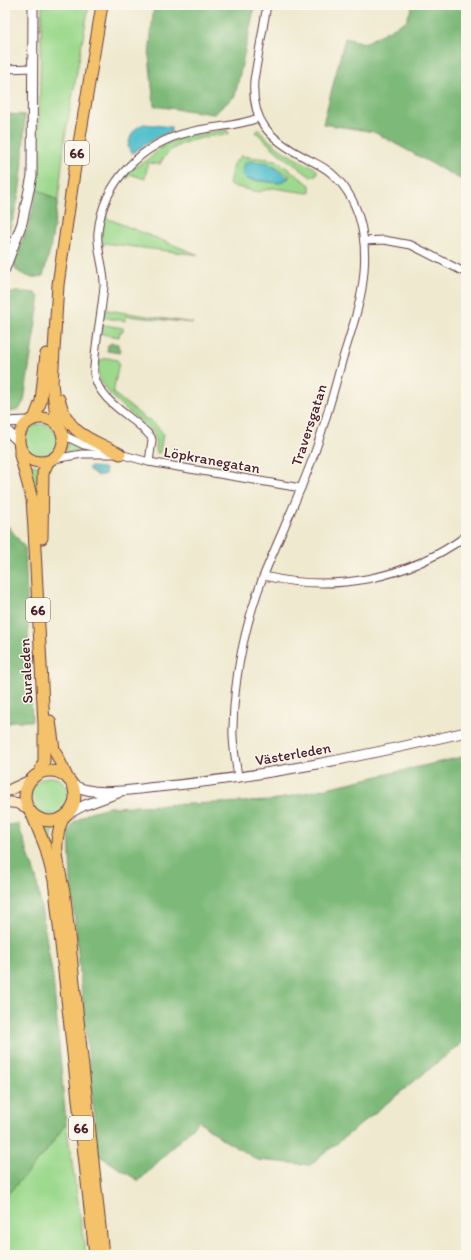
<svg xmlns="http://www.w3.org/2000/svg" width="471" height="1260" viewBox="0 0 471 1260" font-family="Itim,sans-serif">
  <rect width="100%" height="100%" fill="#fbf7ec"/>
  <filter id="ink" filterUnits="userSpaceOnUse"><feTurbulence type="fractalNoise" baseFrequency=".025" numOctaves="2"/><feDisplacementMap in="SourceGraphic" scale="8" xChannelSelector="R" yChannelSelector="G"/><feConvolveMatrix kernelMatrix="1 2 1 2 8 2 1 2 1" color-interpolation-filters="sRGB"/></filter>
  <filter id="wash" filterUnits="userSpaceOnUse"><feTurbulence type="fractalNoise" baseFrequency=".012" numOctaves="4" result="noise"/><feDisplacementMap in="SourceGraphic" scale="16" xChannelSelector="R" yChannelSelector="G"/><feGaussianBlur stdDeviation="0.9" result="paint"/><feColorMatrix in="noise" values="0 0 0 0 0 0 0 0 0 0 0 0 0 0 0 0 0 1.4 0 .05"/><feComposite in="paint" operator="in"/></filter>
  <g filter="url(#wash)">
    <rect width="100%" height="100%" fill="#efe9cf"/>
    <g fill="#9cd98d" stroke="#737c5c" fill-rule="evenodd">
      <polygon points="42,5 89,5 65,137 58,201 37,189"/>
      <path d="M259 129C274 149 294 158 315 168L317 170V174L311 177 277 152 256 132Z"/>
      <path d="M227 130 229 134C204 137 171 140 160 164L148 163 145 179 130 174 127 179 126 177V174C133 167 141 164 149 159 154 155 158 149 163 146 182 135 205 133 227 130Z"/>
      <path d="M241 156 276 160 310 185V192L308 193 273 188 258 192 232 186 229 184 233 164ZM268 163 290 176 279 183 251 180Z"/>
      <polygon points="106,214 106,218 199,255 104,243 103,247 100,240 104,215"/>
      <polygon points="106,306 107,310 193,323 126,316 125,321 106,318 104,317"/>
      <polygon points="105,325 123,328 123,332 120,332 119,337 102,334 102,327"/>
      <path d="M108 358 117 360 119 363 113 393 146 419 151 420 163 433 160 453H157C155 445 156 438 152 431 137 417 95 390 98 367 98 361 101 359 108 358Z"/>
      <circle cx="41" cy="440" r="16"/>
      <polygon points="68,442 89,449 89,450 65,453"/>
      <polygon points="25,462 40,467 37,495 35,495"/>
      <circle cx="50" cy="796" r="19"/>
      <polygon points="41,823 55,825 52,836 52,847"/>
      <polygon points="66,1123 86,1255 5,1255 5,1193 45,1153"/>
    </g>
    <g fill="#7db978" stroke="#646c52">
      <polygon points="154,5 255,5 235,96 214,114 154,106 149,56"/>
      <polygon points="413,5 466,5 466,86 463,135 466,136 466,180 460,179 374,132 323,124 345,38 365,43 406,21"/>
      <path d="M5 114 25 115C23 158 23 201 5 241Z"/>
      <path d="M37 189 58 201 50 250 43 276C31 279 25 276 16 270L14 263 31 217Z"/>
      <path d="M19 291 35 293 39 297V302L24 401 20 408C15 411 11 413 5 411V295Z"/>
      <polygon points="112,343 118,344 118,348 121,349 120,353 107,351 108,345"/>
      <polygon points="5,522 25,548 32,721 12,721 5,726"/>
      <polygon points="466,756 466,1047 463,1042 310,1165 258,1160 224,1140 199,1121 139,1181 98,1155 71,882 69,832 73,823 90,812 109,807 270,801"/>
      <polygon points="18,824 36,877 53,978 66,1123 45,1153 7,1195 5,1194 5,825"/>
    </g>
    <g fill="#53c0cd" stroke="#4e707c">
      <path d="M144 124 171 127V132L159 136 132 153 128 147C130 136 133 128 144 124Z"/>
      <polygon points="249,161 268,163 289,178 279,183 246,179 242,175 245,163"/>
      <polygon points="89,467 104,468 106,471 105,474 98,476 88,469"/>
    </g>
  </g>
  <g filter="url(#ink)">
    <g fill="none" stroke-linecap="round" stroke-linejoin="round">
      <defs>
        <g id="minor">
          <polyline points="5,69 33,68"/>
          <polyline points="364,241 384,240 411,245 466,273"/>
          <polyline points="63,435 84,445 100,448"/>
          <polyline points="116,453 149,462 301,488"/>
          <polyline points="54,459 82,454 117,454"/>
          <path d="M149 462 152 440 151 437C133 415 100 404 94 374 93 368 95 362 95 356 97 333 102 310 104 286 105 268 96 250 98 232 103 182 142 143 190 132 213 126 236 127 258 118"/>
          <path d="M264 576C334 593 407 579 466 536"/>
          <path d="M238 777C236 761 232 744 233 728 234 676 245 625 263 577 279 538 297 500 312 460 324 428 333 394 342 361 351 331 362 302 364 271 367 235 359 197 331 173 323 166 313 162 304 157 270 139 251 122 254 80L267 5"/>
        </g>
        <g id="tertiary">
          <polyline points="5,269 22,223 32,176 33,5"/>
          <polyline points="5,422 29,421"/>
          <polyline points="5,429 19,442"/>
          <path d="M72 784C92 798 135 789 158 787 262 777 364 756 466 732"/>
          <polyline points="68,814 85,805 118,793"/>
        </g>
        <g id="secondary">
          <polyline points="5,792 31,780"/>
          <polyline points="5,802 17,803 28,808"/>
        </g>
        <g id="primary">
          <path d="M59 399C69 436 90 438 120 454"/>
          <circle cx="41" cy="440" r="22"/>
          <polyline points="34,419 41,401 46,354"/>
          <polyline points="61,430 56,417 52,383 58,285 74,173 102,5"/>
          <polyline points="20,448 20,455 32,499 34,529 44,724 44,761 39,774"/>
          <polyline points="42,538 43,473 48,462"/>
          <polyline points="50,721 54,749 68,779"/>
          <circle cx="50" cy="796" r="25"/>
          <polyline points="31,812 45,846 54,880 95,1255"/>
          <path d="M64 817C50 843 60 870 65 898L103 1255"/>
        </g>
      </defs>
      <use href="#minor" stroke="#633d44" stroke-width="9"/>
      <use href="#tertiary" stroke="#633d44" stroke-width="11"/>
      <use href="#secondary" stroke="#633d44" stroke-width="12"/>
      <use href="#primary" stroke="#633d44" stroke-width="13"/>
      <use href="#minor" stroke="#fff" stroke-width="7"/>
      <use href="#tertiary" stroke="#fff" stroke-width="9"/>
      <use href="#secondary" stroke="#fbe7c3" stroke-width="10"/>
      <use href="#primary" stroke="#f4c26a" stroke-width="11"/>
    </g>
  </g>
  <g text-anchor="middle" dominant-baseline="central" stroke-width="3" stroke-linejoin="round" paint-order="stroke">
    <g fill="#fbf7ec" stroke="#7f6065" stroke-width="1">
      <rect x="65" y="141" width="24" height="24" rx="3"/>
      <rect x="26" y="598" width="24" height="24" rx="3"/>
      <rect x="69" y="1116" width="24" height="24" rx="3"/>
    </g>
    <g font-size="14" font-weight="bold" fill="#4a1f2b">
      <text x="77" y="153">66</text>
      <text x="38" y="610">66</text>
      <text x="81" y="1128">66</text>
    </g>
    <g font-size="15" fill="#4a1f2b" stroke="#fbf7ec">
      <text transform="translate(309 425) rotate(-72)">Traversgatan</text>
      <text transform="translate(212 460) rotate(10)">Löpkranegatan</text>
      <text transform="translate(26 671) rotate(-93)">Suraleden</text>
      <text transform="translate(293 754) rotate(-10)">Västerleden</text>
    </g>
  </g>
  <rect width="471" height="1260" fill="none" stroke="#fbf7ec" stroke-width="20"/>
</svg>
